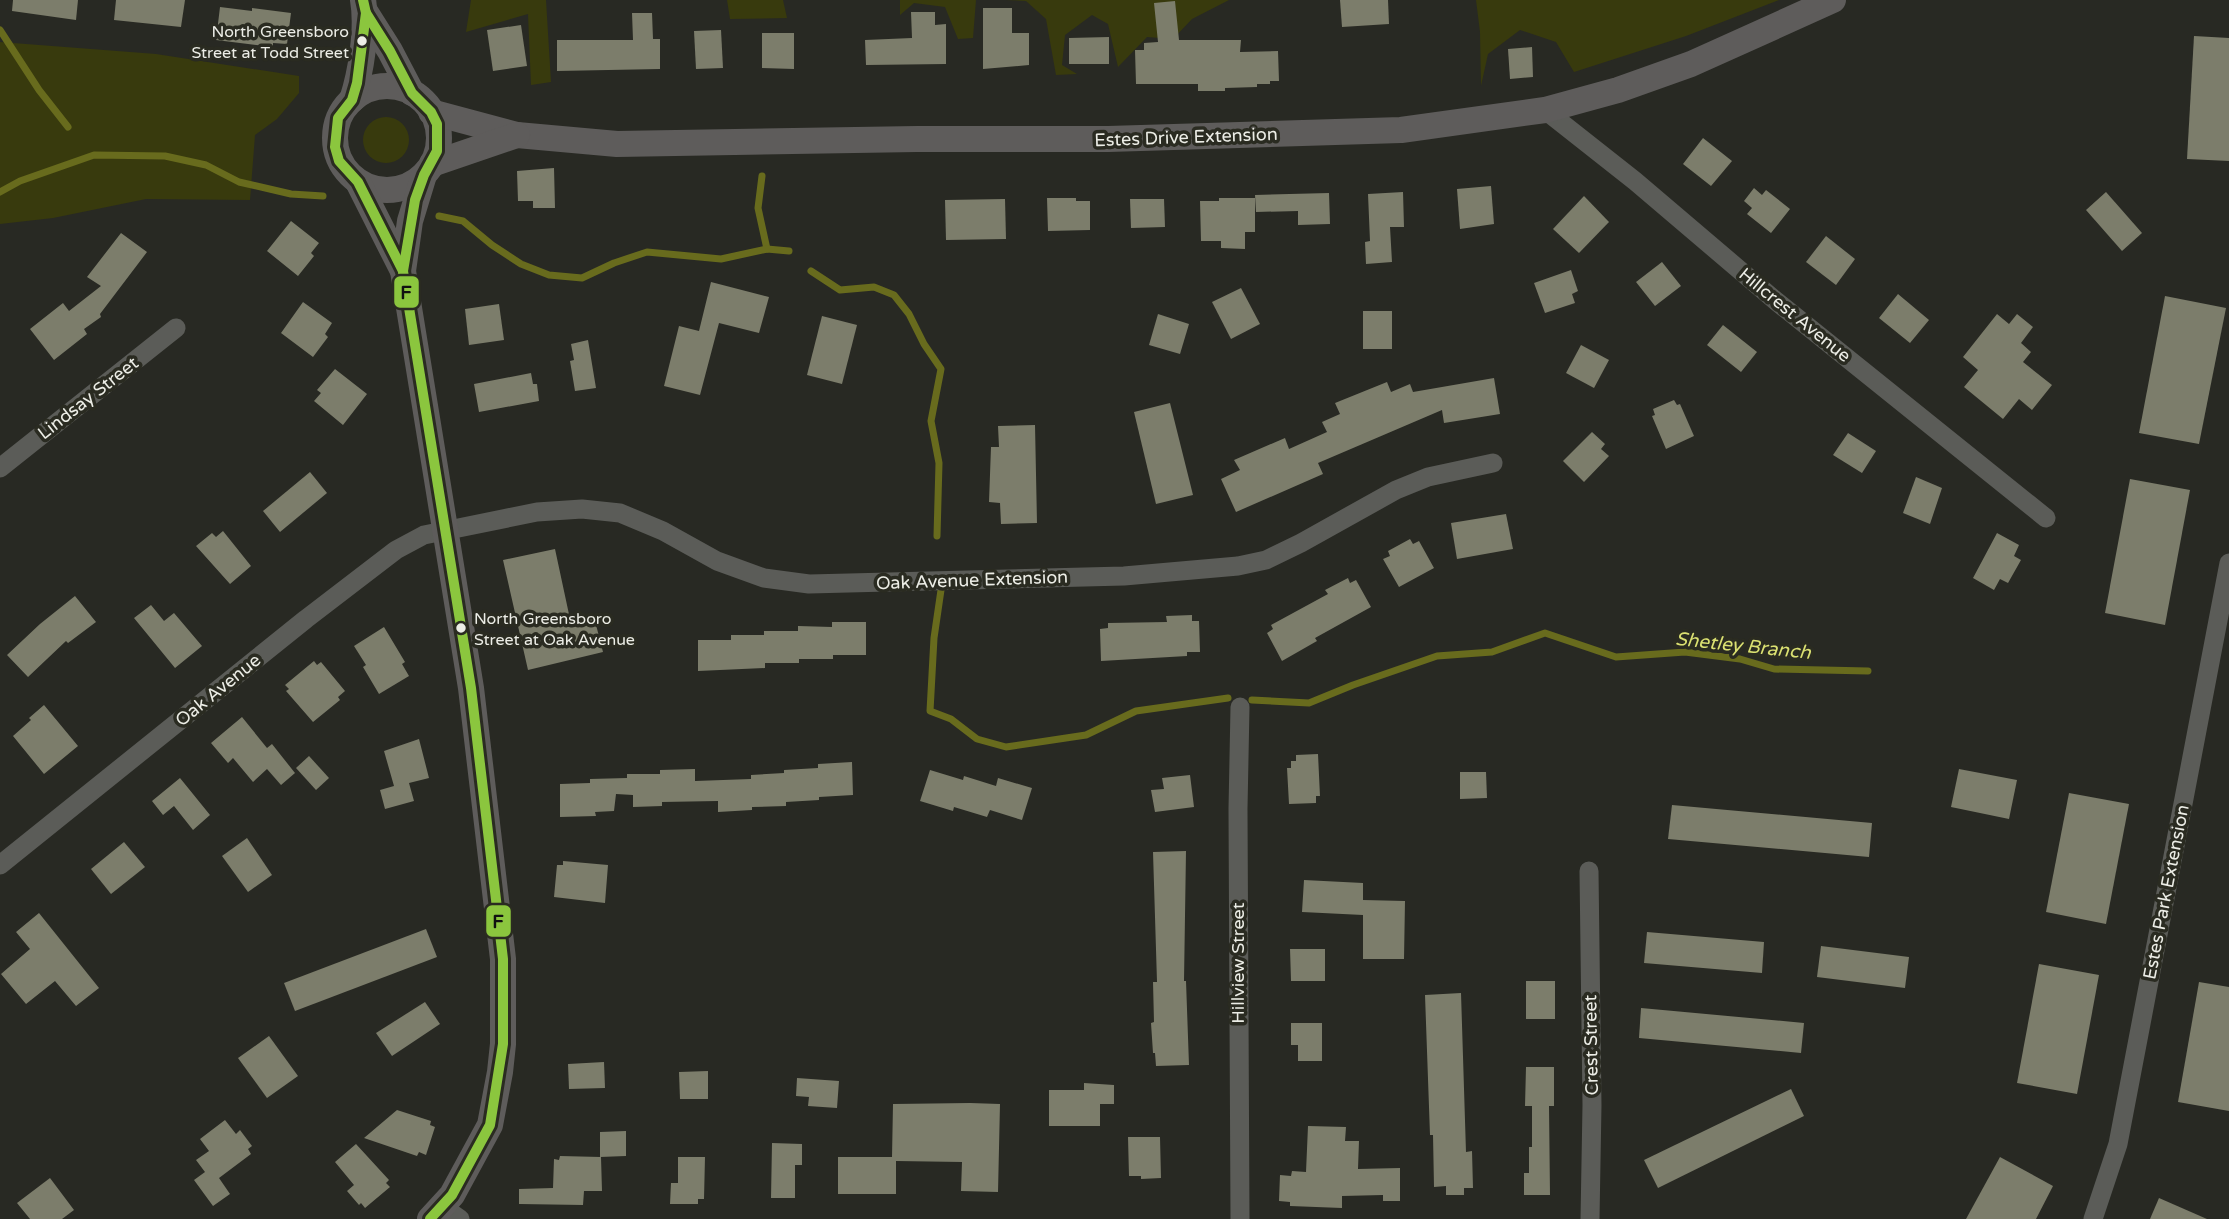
<svg xmlns="http://www.w3.org/2000/svg" width="2229" height="1219" viewBox="0 0 2229 1219" font-family="'Varela Round',sans-serif">
  <rect width="100%" height="100%" fill="#282923"/>
  <g fill="#383a0d">
    <polygon points="471,0 546,0 551,82 531,85 528,14 466,32"/>
    <polygon points="727,0 783,0 787,18 730,19"/>
    <polygon points="900,0 976,0 973,38 958,39 945,7 914,3 900,15"/>
    <polygon points="1005,0 1229,0 1192,19 1173,39 1147,37 1118,67 1108,24 1092,15 1065,35 1062,65 1077,74 1056,75 1046,19 1026,1"/>
    <polygon points="1476,0 1779,0 1686,36 1574,72 1556,42 1520,30 1488,54 1481,86 1480,32"/>
    <polygon points="0,42 156,54 299,76 299,93 277,119 255,135 250,200 146,199 53,218 0,224"/>
    <circle cx="386" cy="140" r="23"/>
  </g>
  <g fill="none" stroke-linecap="round" stroke-linejoin="round">
    <g stroke="#686b1d" stroke-width="7">
      <polyline points="0,30 39,90 68,127"/>
      <polyline points="762,176 758,208 767,249"/>
      <polyline points="0,192 20,181 94,155 165,156 206,165 239,182 291,194 323,196"/>
      <polyline points="439,216 463,221 492,245 521,264 549,275 582,278 614,263 647,252 721,259 767,249 789,251"/>
      <polyline points="811,271 840,290 874,287 894,295 909,314 924,344 941,369 931,421 939,463 937,536"/>
      <polyline points="941,590 934,638 930,711 951,719 977,739 1006,747 1086,735 1136,711 1228,698"/>
      <polyline points="1252,700 1309,703 1353,685 1437,656 1492,652 1545,633 1616,657 1685,652 1740,659 1774,669 1868,671"/>
    </g>
  </g>
  <g fill="#7c7d6b">
    <polygon points="13,0 78,0 76,20 12,11"/>
    <polygon points="116,0 185,0 181,27 114,20"/>
    <polygon points="1340,0 1388,0 1389,24 1342,27"/>
    <polygon points="1175,1 1179,40 1241,40 1240,52 1278,51 1279,81 1270,81 1270,84 1257,84 1257,87 1225,88 1225,91 1198,91 1198,84 1136,84 1135,50 1144,50 1144,43 1158,42 1154,3"/>
    <polygon points="220,7 252,11 252,8 291,13 287,44 273,43 273,47 216,40"/>
    <polygon points="983,8 1012,8 1012,33 1029,33 1029,65 983,69"/>
    <polygon points="911,12 935,12 935,25 946,24 946,64 866,65 865,40 912,38"/>
    <polygon points="632,13 652,13 653,39 660,39 660,69 557,71 557,40 633,40"/>
    <polygon points="521,25 527,66 493,71 487,30"/>
    <polygon points="721,30 723,68 696,69 694,31"/>
    <polygon points="762,33 794,33 794,69 762,68"/>
    <polygon points="2194,36 2229,38 2229,161 2187,159"/>
    <polygon points="1109,37 1109,64 1069,64 1069,38"/>
    <polygon points="1532,47 1533,77 1510,79 1508,49"/>
    <polygon points="1703,138 1732,161 1711,186 1683,164"/>
    <polygon points="554,168 555,208 533,208 533,201 518,201 517,171"/>
    <polygon points="1491,186 1494,224 1460,229 1457,189"/>
    <polygon points="1754,188 1762,195 1766,190 1790,209 1771,233 1747,214 1752,208 1744,201"/>
    <polygon points="1403,192 1404,227 1390,227 1392,262 1366,264 1365,242 1370,241 1368,194"/>
    <polygon points="2106,192 2142,233 2122,251 2086,210"/>
    <polygon points="1329,193 1330,224 1298,225 1298,211 1256,212 1255,195"/>
    <polygon points="1584,196 1609,222 1579,253 1553,229"/>
    <polygon points="1047,198 1076,198 1076,201 1090,201 1090,230 1048,231"/>
    <polygon points="1219,198 1255,198 1255,232 1245,232 1245,249 1221,248 1221,241 1201,241 1200,201 1219,201"/>
    <polygon points="1005,199 1006,239 946,240 945,200"/>
    <polygon points="1130,199 1164,199 1165,227 1131,228"/>
    <polygon points="291,221 319,243 311,253 314,256 298,276 267,251"/>
    <polygon points="121,233 147,252 100,314 101,317 84,329 87,334 54,360 30,329 63,303 69,311 101,286 87,277"/>
    <polygon points="1826,236 1855,259 1836,285 1806,262"/>
    <polygon points="1662,262 1681,286 1655,306 1636,282"/>
    <polygon points="1571,270 1578,291 1572,294 1575,303 1545,313 1534,283"/>
    <polygon points="711,282 769,297 759,333 719,323 700,395 664,386 679,326 699,331"/>
    <polygon points="1241,288 1260,324 1231,339 1212,302"/>
    <polygon points="1898,294 1929,320 1910,343 1879,318"/>
    <polygon points="2165,296 2226,308 2199,444 2139,433"/>
    <polygon points="303,302 332,323 325,334 328,337 313,357 281,333"/>
    <polygon points="499,304 504,340 469,345 465,309"/>
    <rect x="1363" y="311" width="29" height="38"/>
    <polygon points="1158,314 1189,324 1180,354 1149,345"/>
    <polygon points="1997,314 2009,324 2017,314 2033,327 2021,343 2031,352 2023,362 2052,385 2032,410 2019,399 2003,419 1964,387 1978,370 1963,357"/>
    <polygon points="822,316 857,325 842,384 807,375"/>
    <polygon points="1723,325 1757,352 1741,372 1707,345"/>
    <polygon points="588,340 596,388 575,391 570,361 574,360 571,344"/>
    <polygon points="1581,345 1609,360 1594,388 1566,373"/>
    <polygon points="335,369 367,394 343,425 314,401 321,393 317,390"/>
    <polygon points="531,373 533,384 537,384 539,401 479,412 474,384"/>
    <polygon points="1494,378 1500,414 1444,423 1442,410 1318,463 1323,474 1236,512 1221,479 1240,470 1234,460 1285,438 1289,449 1327,432 1322,422 1340,414 1335,403 1387,382 1391,392 1410,384 1413,392"/>
    <polygon points="1674,400 1677,405 1680,404 1694,436 1666,449 1652,416 1655,415 1653,409"/>
    <polygon points="1170,403 1193,495 1156,504 1134,412"/>
    <polygon points="1035,425 1037,523 1001,524 1000,503 989,502 991,447 999,447 998,426"/>
    <polygon points="1592,432 1605,444 1601,449 1609,456 1584,482 1563,461"/>
    <polygon points="1848,433 1876,451 1862,473 1833,455"/>
    <polygon points="310,472 327,493 280,532 263,511"/>
    <polygon points="1916,477 1942,488 1930,524 1903,513"/>
    <polygon points="2130,479 2190,490 2165,625 2105,613"/>
    <polygon points="1506,514 1513,549 1457,559 1451,523"/>
    <polygon points="223,531 251,566 230,584 196,546 212,533 216,537"/>
    <polygon points="1997,533 2019,545 2014,556 2021,560 2008,583 2000,579 1994,590 1973,578"/>
    <polygon points="1410,539 1413,544 1419,541 1434,568 1399,587 1383,559 1390,556 1388,551"/>
    <polygon points="555,549 570,619 574,618 575,622 594,617 603,652 528,670 503,560"/>
    <polygon points="1348,578 1350,583 1356,580 1371,607 1315,638 1317,641 1282,661 1267,633 1273,629 1271,625 1328,594 1325,590"/>
    <polygon points="75,596 96,622 68,643 66,641 28,677 7,655 40,624"/>
    <polygon points="151,605 164,621 174,613 202,646 175,668 134,618"/>
    <polygon points="1192,615 1192,621 1199,621 1200,652 1187,652 1187,656 1101,661 1100,629 1108,628 1108,623 1167,622 1166,616"/>
    <polygon points="832,622 866,622 866,655 833,655 833,659 799,659 799,663 765,663 765,668 698,671 698,640 731,640 731,635 764,635 764,631 798,631 798,626 832,627"/>
    <polygon points="384,627 405,662 402,664 409,676 379,694 363,667 366,665 354,646"/>
    <polygon points="314,661 317,665 321,662 345,691 338,697 340,700 313,722 286,691 289,689 285,685"/>
    <polygon points="44,705 78,746 44,774 13,736 31,720 29,718"/>
    <polygon points="242,717 267,748 272,744 295,773 281,785 267,769 253,782 233,758 228,763 211,743"/>
    <polygon points="419,739 429,778 409,783 414,801 385,809 380,790 394,786 384,751"/>
    <polygon points="1318,754 1320,796 1316,796 1316,803 1289,804 1287,768 1291,768 1291,761 1296,761 1296,755"/>
    <polygon points="309,756 329,778 316,790 296,768"/>
    <polygon points="852,762 853,795 819,797 819,800 786,802 786,806 752,807 752,810 718,812 718,801 662,802 662,806 633,807 633,795 616,794 614,811 595,812 596,816 560,817 560,784 590,783 590,779 627,778 627,774 660,774 660,770 695,769 695,781 751,779 751,775 784,773 784,770 818,768 818,764"/>
    <polygon points="1959,769 2017,780 2009,819 1951,807"/>
    <polygon points="930,770 963,780 964,776 996,786 998,778 1032,788 1022,820 990,810 987,817 954,807 953,811 920,801"/>
    <polygon points="1460,772 1486,772 1487,798 1460,799"/>
    <polygon points="1190,775 1194,807 1155,812 1151,790 1164,789 1162,778"/>
    <polygon points="180,778 210,815 193,830 174,806 163,815 152,801"/>
    <polygon points="2069,793 2129,804 2106,924 2046,912"/>
    <polygon points="1672,805 1872,823 1869,857 1668,839"/>
    <polygon points="247,838 272,875 248,892 222,856"/>
    <polygon points="124,842 145,867 111,894 91,869"/>
    <polygon points="1186,851 1184,981 1186,981 1189,1065 1156,1066 1155,1053 1153,1053 1151,1023 1154,1022 1153,982 1157,982 1153,852"/>
    <polygon points="563,861 608,865 605,903 554,897 557,865 563,865"/>
    <polygon points="1304,880 1363,883 1363,900 1405,901 1404,959 1363,959 1363,915 1302,912"/>
    <polygon points="39,913 99,988 76,1006 55,981 26,1004 1,974 30,949 16,932"/>
    <polygon points="426,929 437,957 295,1011 284,983"/>
    <polygon points="1647,932 1764,942 1762,973 1644,963"/>
    <polygon points="1821,946 1909,957 1905,988 1817,977"/>
    <polygon points="1290,949 1325,949 1325,981 1291,981"/>
    <polygon points="2039,964 2099,975 2077,1094 2017,1083"/>
    <rect x="1526" y="981" width="29" height="38"/>
    <polygon points="2199,982 2229,987 2229,1111 2178,1102"/>
    <polygon points="1461,993 1466,1152 1472,1151 1473,1188 1464,1188 1464,1195 1446,1195 1446,1186 1434,1187 1433,1135 1430,1135 1425,995"/>
    <polygon points="425,1002 440,1024 392,1056 376,1033"/>
    <polygon points="1641,1008 1804,1023 1801,1053 1639,1038"/>
    <polygon points="1291,1023 1322,1023 1322,1061 1298,1061 1298,1045 1291,1045"/>
    <polygon points="269,1036 298,1076 267,1098 238,1058"/>
    <polygon points="604,1062 605,1088 569,1089 568,1064"/>
    <polygon points="1526,1067 1554,1067 1554,1106 1549,1106 1550,1195 1524,1195 1524,1173 1529,1173 1529,1147 1532,1147 1532,1106 1525,1106"/>
    <polygon points="708,1071 708,1099 680,1099 679,1072"/>
    <polygon points="797,1078 839,1081 837,1108 808,1106 809,1097 796,1096"/>
    <polygon points="1084,1083 1114,1085 1114,1104 1100,1104 1100,1126 1049,1126 1049,1090 1084,1090"/>
    <polygon points="1791,1089 1804,1116 1658,1188 1644,1160"/>
    <polygon points="970,1103 1000,1104 998,1192 961,1191 962,1162 896,1161 896,1194 838,1194 838,1157 892,1157 893,1104"/>
    <polygon points="397,1110 431,1121 430,1125 435,1127 426,1155 419,1152 417,1156 364,1138"/>
    <polygon points="225,1120 236,1134 240,1130 252,1146 248,1149 251,1154 219,1178 230,1194 213,1206 194,1180 205,1172 196,1160 209,1151 200,1139"/>
    <polygon points="1308,1126 1346,1127 1345,1141 1359,1141 1358,1169 1400,1168 1400,1201 1383,1201 1383,1195 1342,1196 1342,1208 1290,1206 1290,1202 1279,1201 1280,1175 1291,1176 1292,1171 1306,1172"/>
    <polygon points="626,1131 626,1156 600,1157 600,1132"/>
    <polygon points="1128,1137 1160,1137 1161,1178 1141,1179 1141,1176 1129,1176"/>
    <polygon points="772,1143 802,1144 802,1165 795,1165 795,1198 771,1198"/>
    <polygon points="356,1144 389,1180 386,1183 390,1187 365,1208 361,1203 359,1205 347,1191 354,1185 335,1162"/>
    <polygon points="560,1156 601,1157 602,1191 584,1191 583,1205 519,1204 519,1189 553,1188 554,1159 559,1160"/>
    <polygon points="678,1157 705,1157 704,1199 698,1199 698,1204 670,1204 671,1183 678,1183"/>
    <polygon points="2000,1157 2053,1186 2036,1219 1966,1219"/>
    <polygon points="50,1178 74,1210 62,1219 30,1219 17,1203"/>
    <polygon points="2159,1198 2207,1219 2150,1219"/>
  </g>
  <g fill="none" stroke-linecap="round" stroke-linejoin="round">
    <g stroke="#5b5c58" stroke-width="19">
      <polyline points="1545,110 1635,181 1776,301 2046,518"/>
      <polyline points="0,468 176,328"/>
      <polyline points="0,865 306,619 396,550 424,535 537,512 582,509 620,513 663,531 717,561 764,578 809,584 1124,576 1238,566 1266,560 1301,543 1396,490 1428,477 1493,463"/>
      <polyline points="1589,871 1592,1105 1590,1219"/>
      <polyline points="443,1207 460,1219"/>
      <polyline points="1240,1219 1238,809 1240,707"/>
      <polyline points="2093,1219 2118,1144 2229,563"/>
    </g>
    <g stroke="#5e5c5b" stroke-width="26">
      <polyline points="366,13 390,51 412,93"/>
      <circle cx="387" cy="138" r="52"/>
      <path d="M352 100C361 73 368 28 363 0"/>
      <polyline points="431,112 517,135 617,144 917,139 1108,139 1401,130 1545,110 1618,90 1691,64 1833,0"/>
      <polyline points="432,164 517,135"/>
      <polyline points="358,182 403,271 471,688 503,959 503,1044 500,1072 490,1125 452,1195 430,1219"/>
      <polyline points="403,271 410,221 424,175"/>
    </g>
    <defs>
      <g id="bus-1">
        <polyline points="363,0 366,13 357,83 352,100 338,118 335,147 339,161 358,182 403,271 471,688 503,959 503,1044 490,1125 452,1195 430,1219"/>
        <polyline points="366,13 390,51 412,93 431,112 437,124 437,151 424,175 415,200 403,271"/>
      </g>
    </defs>
    <use href="#bus-1" stroke="#2a2b21" stroke-width="16"/>
    <use href="#bus-1" stroke="#8bc63e" stroke-width="10"/>
  </g>
  <g fill="#ecede6" stroke="#2a2b21" stroke-width="2.5">
    <circle cx="362" cy="41" r="6"/>
    <circle cx="461" cy="628" r="6"/>
  </g>
  <g text-anchor="middle" dominant-baseline="central" stroke-width="7" stroke-linejoin="round" paint-order="stroke">
    <g font-size="16" fill="#ecede6" stroke="#2a2b21" text-anchor="end">
      <text x="349" y="32">North Greensboro<tspan x="349" dy="21">Street at Todd Street</tspan></text>
      <text x="474" y="619" text-anchor="start">North Greensboro<tspan x="474" dy="21">Street at Oak Avenue</tspan></text>
    </g>
    <g font-size="18" fill="#ecede6" stroke="#2a2b21">
      <text transform="translate(1186 137) rotate(-2)">Estes Drive Extension</text>
      <text transform="translate(1795 315) rotate(39)">Hillcrest Avenue</text>
      <text transform="translate(88 398) rotate(-38)">Lindsay Street</text>
      <text transform="translate(972 580) rotate(-2)">Oak Avenue Extension</text>
      <text transform="translate(218 690) rotate(-39)">Oak Avenue</text>
      <text transform="translate(2166 892) rotate(-79)">Estes Park Extension</text>
      <text transform="translate(1238 963) rotate(-90)">Hillview Street</text>
      <text transform="translate(1591 1045) rotate(-91)">Crest Street</text>
    </g>
    <g font-size="19" font-style="italic" fill="#dbe172" stroke="#2a2b21">
      <text transform="translate(1743 646) rotate(6)">Shetley Branch</text>
    </g>
  </g>
  <g stroke="#2a2b21" stroke-width="2.5">
    <rect x="393" y="275" width="27" height="34" rx="7" fill="#8bc63e"/>
    <rect x="485" y="904" width="27" height="34" rx="7" fill="#8bc63e"/>
  </g>
  <g font-size="19" text-anchor="middle" font-weight="bold" fill="#111">
    <text x="406" y="299">F</text>
    <text x="498" y="928">F</text>
  </g>
</svg>
